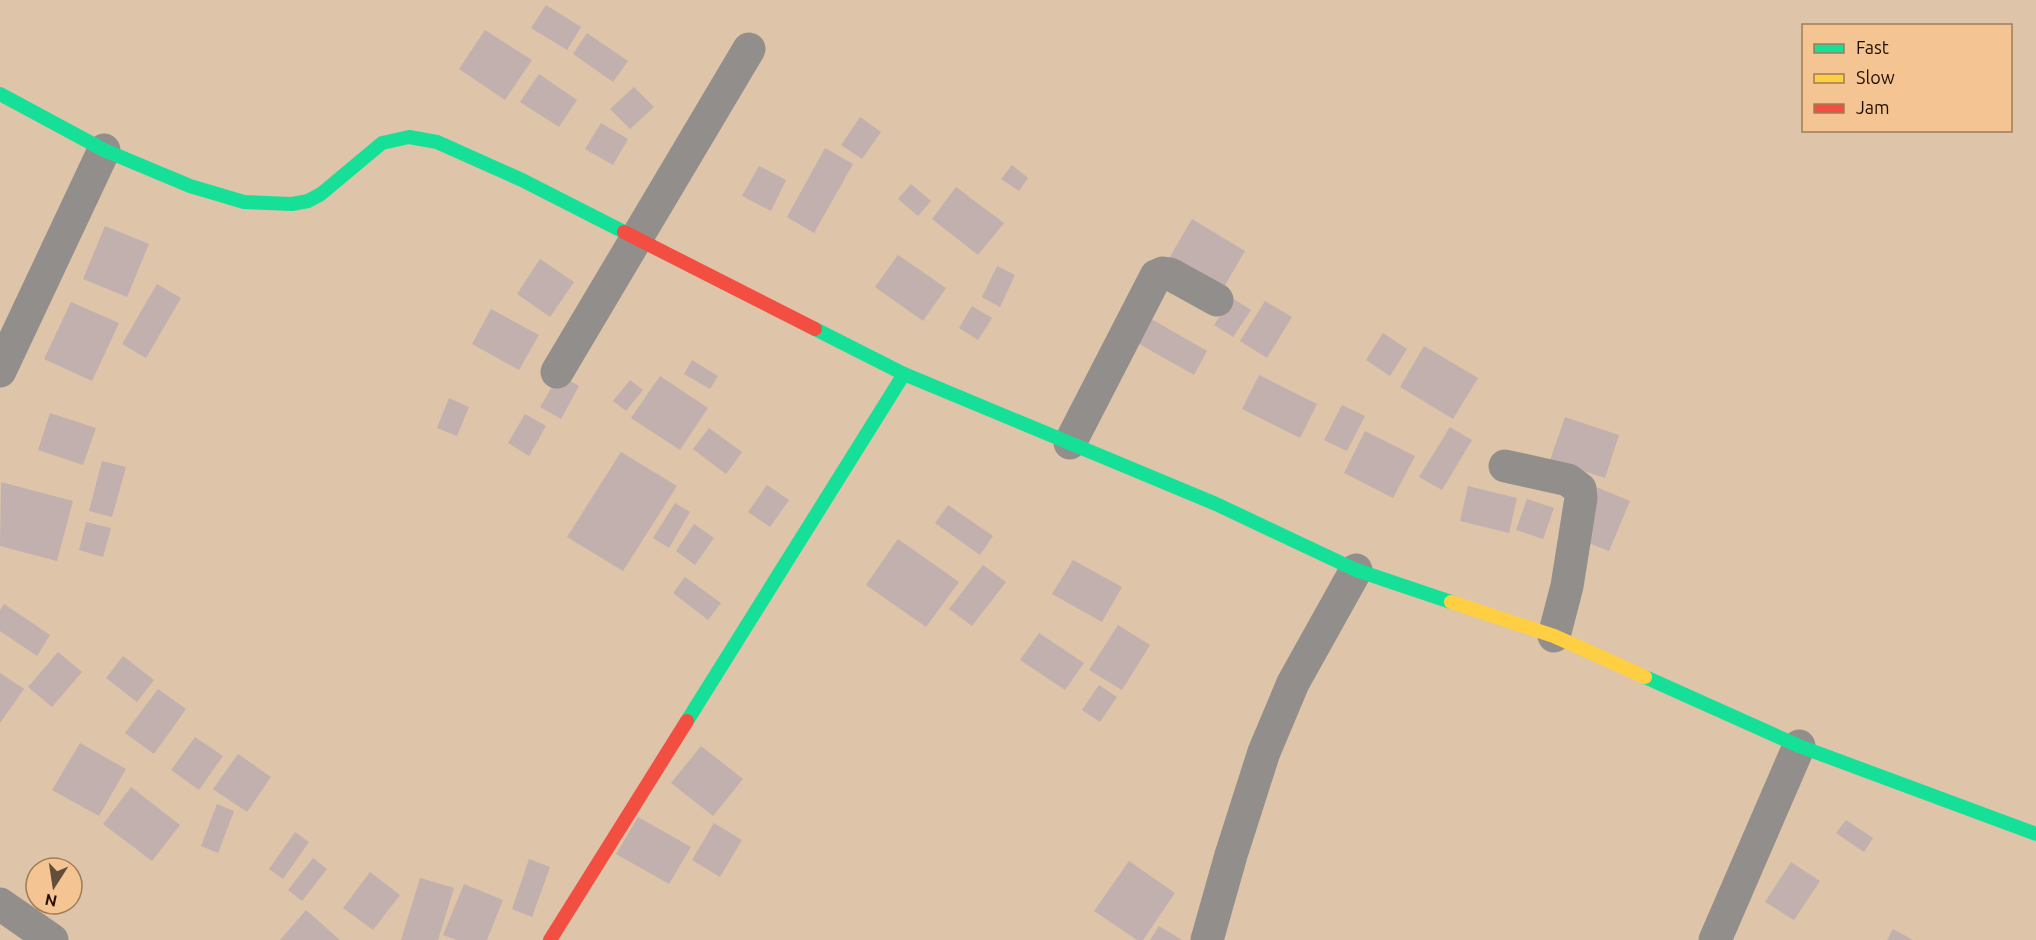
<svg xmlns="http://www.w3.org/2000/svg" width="2036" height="940" viewBox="0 0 2036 940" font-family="Ubuntu,sans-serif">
  <rect width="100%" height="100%" fill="#dec4a8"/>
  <g fill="#c1b0ae">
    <polygon points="546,5 581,27 567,50 531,28"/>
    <polygon points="485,30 532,60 505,100 459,69"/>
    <polygon points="587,33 628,61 613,82 573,54"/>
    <polygon points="539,74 577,100 559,127 520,102"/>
    <polygon points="634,87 654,107 630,129 610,109"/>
    <polygon points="860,117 881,132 862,159 841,145"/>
    <polygon points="601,123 628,139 613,165 585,149"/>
    <polygon points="825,148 853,164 814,233 787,217"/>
    <polygon points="1012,165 1028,178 1019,191 1001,179"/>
    <polygon points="759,166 786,180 771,211 742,196"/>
    <polygon points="911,184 931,201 918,216 898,199"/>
    <polygon points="956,187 1004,223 978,255 932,219"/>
    <polygon points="1192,219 1245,251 1221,292 1168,260"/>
    <polygon points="105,226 149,244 127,297 83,279"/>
    <polygon points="898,255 946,288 923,321 875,287"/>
    <polygon points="540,259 574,282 550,317 517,294"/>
    <polygon points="997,266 1015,275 1000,307 982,297"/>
    <polygon points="157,284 181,298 146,358 122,344"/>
    <polygon points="1232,298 1251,310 1233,337 1214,325"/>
    <polygon points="1265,301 1292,317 1267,358 1240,341"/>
    <polygon points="71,302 119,323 92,381 44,359"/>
    <polygon points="972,306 992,318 978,340 959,328"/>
    <polygon points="491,309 539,335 519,370 472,344"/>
    <polygon points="1141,313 1207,351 1194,375 1127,337"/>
    <polygon points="1383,333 1407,349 1390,376 1366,360"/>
    <polygon points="1424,346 1478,378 1453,419 1400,387"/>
    <polygon points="692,360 718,376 710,389 684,374"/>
    <polygon points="559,375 579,386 561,419 540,407"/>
    <polygon points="1259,375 1317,404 1300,438 1242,409"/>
    <polygon points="660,376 708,408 680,450 631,418"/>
    <polygon points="630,380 643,390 626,411 613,401"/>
    <polygon points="449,398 469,407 457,436 437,428"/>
    <polygon points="1342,405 1365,416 1347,451 1324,440"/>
    <polygon points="50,413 96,428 83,465 38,450"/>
    <polygon points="525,414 546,426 529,456 508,443"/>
    <polygon points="1565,417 1619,435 1605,478 1550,460"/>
    <polygon points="1450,427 1472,440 1442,490 1419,477"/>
    <polygon points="709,428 742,452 726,474 693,449"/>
    <polygon points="1365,431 1415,456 1393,498 1344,473"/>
    <polygon points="621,452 677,486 623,571 567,537"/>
    <polygon points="102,461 126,467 112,517 89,511"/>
    <polygon points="1,482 73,501 57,561 0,546"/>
    <polygon points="767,485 789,500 770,527 748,512"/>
    <polygon points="1468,486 1517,498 1509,533 1460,521"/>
    <polygon points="1596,487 1630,501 1609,551 1575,538"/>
    <polygon points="1527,499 1554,508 1543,539 1516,530"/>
    <polygon points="675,503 690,512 669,548 653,538"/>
    <polygon points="948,505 993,536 980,555 935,523"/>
    <polygon points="86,522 111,528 103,557 79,550"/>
    <polygon points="694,524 714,538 695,565 676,551"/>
    <polygon points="898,539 959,582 926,627 866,585"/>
    <polygon points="1073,560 1122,587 1102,622 1052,594"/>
    <polygon points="983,565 1006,582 972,626 949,609"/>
    <polygon points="685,577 721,603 708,620 673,593"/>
    <polygon points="4,604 50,635 37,656 0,631 0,610"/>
    <polygon points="1118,625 1150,645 1122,690 1089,670"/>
    <polygon points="1039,633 1084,663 1065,690 1020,660"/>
    <polygon points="58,652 82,672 52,707 28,687"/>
    <polygon points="123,656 154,680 137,702 106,678"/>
    <polygon points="0,673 24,689 0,723"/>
    <polygon points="1099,685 1117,697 1100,722 1082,710"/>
    <polygon points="158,689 186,709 154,754 125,733"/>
    <polygon points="195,737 223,756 199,790 171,770"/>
    <polygon points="80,743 126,769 99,816 52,790"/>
    <polygon points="701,746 743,779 713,816 671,783"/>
    <polygon points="238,754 271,777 247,812 213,789"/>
    <polygon points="131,787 180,825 152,861 103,824"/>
    <polygon points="217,804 234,811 218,853 201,846"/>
    <polygon points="638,817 691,847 669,884 616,854"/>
    <polygon points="1846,820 1873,838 1864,852 1836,833"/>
    <polygon points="714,823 742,840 720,877 692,860"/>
    <polygon points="295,832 309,842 283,879 269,869"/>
    <polygon points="313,858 327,869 302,901 288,890"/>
    <polygon points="529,859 550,867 532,917 512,909"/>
    <polygon points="1129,861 1175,893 1143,940 1137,940 1094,911"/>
    <polygon points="1791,862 1820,881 1794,920 1765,902"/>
    <polygon points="370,872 400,895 373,930 343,908"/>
    <polygon points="420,878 454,888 438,940 401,940"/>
    <polygon points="464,884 503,900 487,940 457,940 443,935"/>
    <polygon points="306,910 340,940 280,940"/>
    <polygon points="1159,926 1182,940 1150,940"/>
    <polygon points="1893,929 1913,940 1887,940"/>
  </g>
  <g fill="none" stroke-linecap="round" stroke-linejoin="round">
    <g stroke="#918e8c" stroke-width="33">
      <polyline points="0,371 104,150"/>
      <polyline points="557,372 749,49"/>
      <polyline points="1070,443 1156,276 1163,273 1170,274 1217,300"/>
      <polyline points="1505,466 1568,480 1580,489 1581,498 1567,586 1554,636"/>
      <polyline points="0,904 52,940"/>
      <polyline points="1207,940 1231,855 1264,752 1293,683 1356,570"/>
      <polyline points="1715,940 1799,746"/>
    </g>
    <g stroke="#16e098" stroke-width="14">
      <polyline points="0,94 104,150 190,186 244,202 292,204 308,201 321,194 382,143 409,137 437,142 522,180 624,232"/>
      <polyline points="815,329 904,374 1216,504 1356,570 1451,602"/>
      <polyline points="1645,677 1799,746 2036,834"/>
      <polyline points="687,721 904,374"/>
    </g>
    <polyline stroke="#ffcf43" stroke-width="14" points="1451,602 1554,636 1645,677"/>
    <g stroke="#f24e42" stroke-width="14">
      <polyline points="624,232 815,329"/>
      <polyline points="550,940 687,721"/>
    </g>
  </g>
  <rect x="1802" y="24" width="210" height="108" fill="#f4c592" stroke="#9f7c58" stroke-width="1.5"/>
  <rect x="1814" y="44" width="30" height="9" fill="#16e098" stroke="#9f7c58" stroke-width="1.5"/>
  <text x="1856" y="54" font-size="18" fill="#200f00">Fast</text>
  <rect x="1814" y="74" width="30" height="9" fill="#ffcf43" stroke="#9f7c58" stroke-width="1.5"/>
  <text x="1856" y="84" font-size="18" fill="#200f00">Slow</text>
  <rect x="1814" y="104" width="30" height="9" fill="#f24e42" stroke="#9f7c58" stroke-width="1.5"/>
  <text x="1856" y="114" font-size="18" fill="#200f00">Jam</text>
  <g transform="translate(54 886) rotate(192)"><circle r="28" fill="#f4c592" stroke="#9f7c58" stroke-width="1.5"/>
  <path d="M0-4.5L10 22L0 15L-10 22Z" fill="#624e3b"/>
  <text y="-9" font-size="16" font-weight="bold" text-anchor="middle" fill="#200f00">N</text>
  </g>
</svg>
